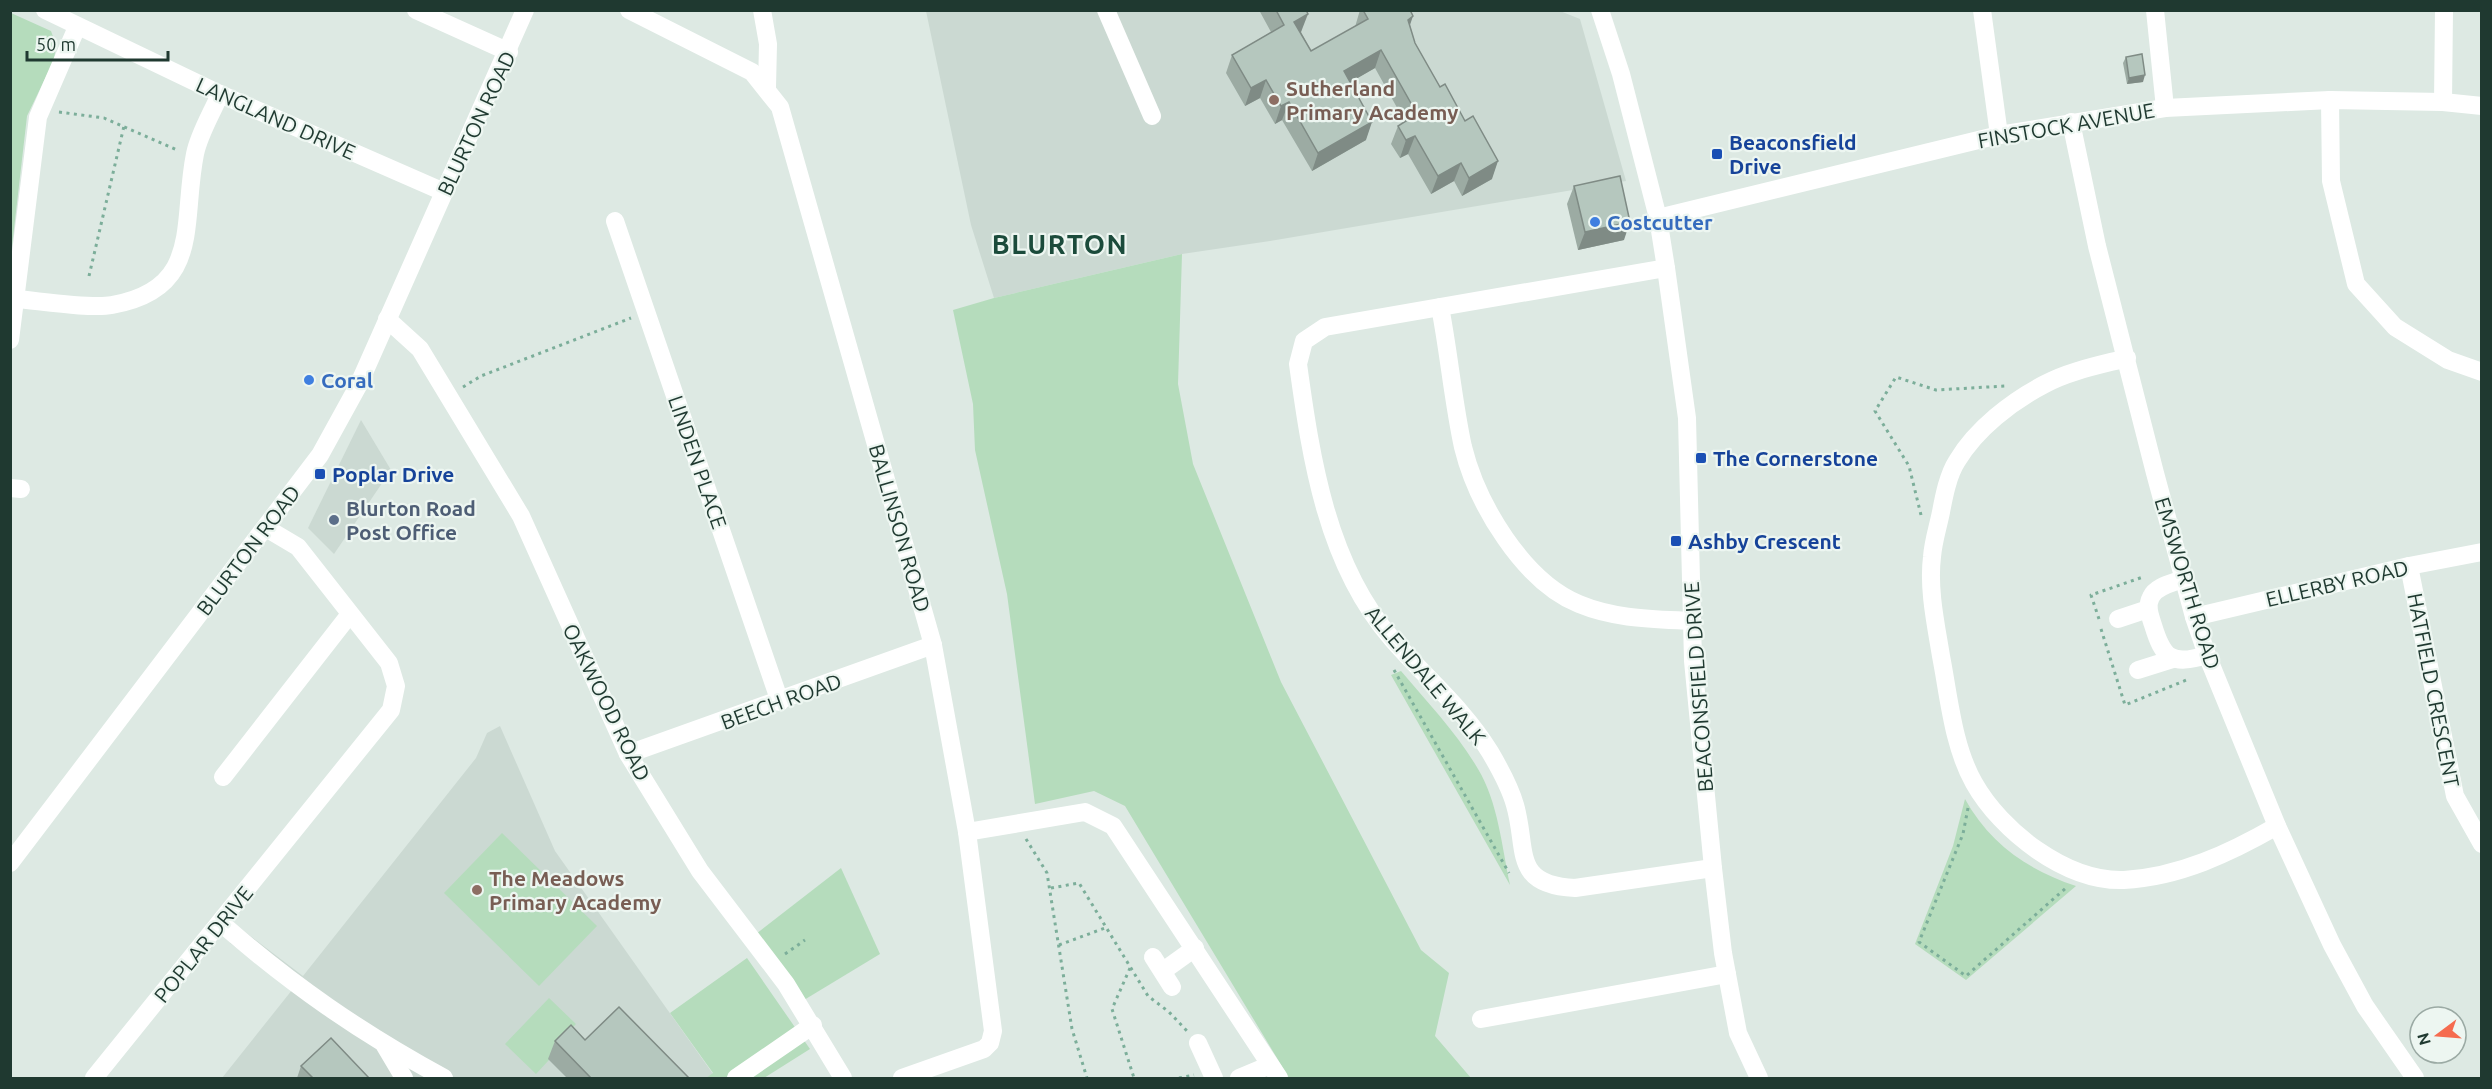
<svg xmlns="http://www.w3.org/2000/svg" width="2492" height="1089" viewBox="0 0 2492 1089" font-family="Ubuntu,sans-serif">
  <rect width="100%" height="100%" fill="#dde9e3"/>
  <g fill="#cbd9d2">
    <polygon points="926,11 1560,11 1580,19 1626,181 1270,241 1182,254 994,298 971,225"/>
    <polygon points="361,420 391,470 334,554 308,528"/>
    <polygon points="500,726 555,851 713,1074 706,1078 222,1078 292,990 230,943 241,929 303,976 476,758 487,733"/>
  </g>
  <g fill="#b5dcbc">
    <polygon points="11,13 51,31 56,45 54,60 27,116 11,255"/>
    <polygon points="1182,254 1178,384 1193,464 1281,682 1421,950 1449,973 1435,1036 1471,1078 1289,1078 1125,806 1094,791 1035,804 1007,594 975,450 973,404 953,310 994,298"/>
    <path d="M1401 671C1427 702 1457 733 1478 769 1498 802 1502 847 1510 885L1391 675Z"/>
    <path d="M1965 799C1990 844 2028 870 2076 886L1966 980 1915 944 1953 846Z"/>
    <polygon points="502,833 597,926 539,986 444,893"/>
    <polygon points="841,868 880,954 804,1000 756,934"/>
    <polygon points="747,958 810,1049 764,1078 706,1078 713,1073 670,1013"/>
    <polygon points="549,998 576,1024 558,1043 561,1047 536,1074 505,1044"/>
  </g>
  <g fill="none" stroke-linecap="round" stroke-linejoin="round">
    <g stroke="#7cae9a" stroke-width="3" stroke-dasharray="3 4.5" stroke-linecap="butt">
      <polyline points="59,112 104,118 177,150"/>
      <polyline points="89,276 124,126"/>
      <polyline points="463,387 481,376 631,318"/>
      <polyline points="1921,515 1909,466 1875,411 1896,377 1936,390 2005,386"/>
      <polyline points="2099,619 2091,595 2143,577"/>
      <polyline points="2101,629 2125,705 2189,679"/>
      <polyline points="1394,670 1509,873"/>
      <polyline points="1968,808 1963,834 1919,942 1966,976 2067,887"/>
      <polyline points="1026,839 1047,873 1072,1029 1087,1078"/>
      <polyline points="1051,888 1079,883 1148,996 1169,1012 1187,1031"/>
      <polyline points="1059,945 1105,928"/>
      <polyline points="785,954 805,940"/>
      <polyline points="1130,968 1112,1009 1134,1078"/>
      <polyline points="1179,1078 1194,1075"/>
    </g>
    <g stroke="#fff" stroke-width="18">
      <polyline points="45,10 220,94 444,192"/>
      <polyline points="416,10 509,52"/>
      <polyline points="629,10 752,72 780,107 933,645 967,832 993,1031 990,1043 984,1049 902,1078"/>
      <polyline points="762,10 768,44 767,87"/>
      <polyline points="1106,10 1152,116"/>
      <polyline points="1600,10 1621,74 1658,218 1666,268 1687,418 1693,661 1713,868 1723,953 1738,1033 1759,1078"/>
      <polyline points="1982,10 1999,135"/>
      <polyline points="2155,10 2165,108"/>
      <polyline points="2330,100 2331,181 2356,284 2395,327 2448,360 2482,372"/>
      <polyline points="2443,102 2444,10"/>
      <polyline points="2071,122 2097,246 2155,473 2194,617 2207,655 2277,826 2332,945 2365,1006 2415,1078"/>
      <polyline points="1658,218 1999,135 2165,108 2330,100 2443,102 2482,106"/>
      <polyline points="615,221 780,702"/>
      <path d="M1666 268 1325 327 1304 341 1298 364C1311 459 1327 565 1392 639 1425 677 1464 709 1490 752 1500 769 1510 787 1515 805 1528 849 1511 885 1575 888L1713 868"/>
      <path d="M16 299C40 301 91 309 112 305 203 289 181 223 195 154 199 134 212 113 220 94"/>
      <path d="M1440 307C1449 353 1453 401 1463 447 1477 504 1523 581 1579 604 1615 619 1653 619 1691 621"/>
      <polyline points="387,319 420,349 521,516 628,754 700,871 786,984 843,1078"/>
      <polyline points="10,340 38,117 77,27"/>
      <path d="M2127 358C2100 365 2069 371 2045 384 2012 401 1976 429 1957 461 1948 475 1944 496 1941 512 1938 527 1933 542 1932 557 1928 589 1936 625 1941 656 1949 697 1953 746 1974 783 2001 831 2066 882 2124 880 2179 877 2230 853 2277 826"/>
      <polyline points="10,488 21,489"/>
      <polyline points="2409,566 2455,796 2482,844"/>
      <path d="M2183 579C2173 583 2156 586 2151 597 2146 606 2150 616 2153 625 2163 658 2171 666 2207 655"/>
      <polyline points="2194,617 2409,566 2482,552"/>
      <polyline points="2118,619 2148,609"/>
      <polyline points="2138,670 2173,659"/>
      <polyline points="628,754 933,645"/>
      <polyline points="223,777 350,614"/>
      <polyline points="967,832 1085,812 1113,826 1279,1078"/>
      <polyline points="10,863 320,455 358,386 525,10"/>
      <path d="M221 923C293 986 360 1032 444 1078"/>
      <polyline points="1153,957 1172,987"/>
      <polyline points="1163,971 1195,948"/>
      <polyline points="1481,1019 1727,974"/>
      <polyline points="1198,1043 1214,1078"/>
      <polyline points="385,1046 404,1078"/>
      <polyline points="94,1078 391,710 396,686 389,663 298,547 266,528"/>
      <polyline points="736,1078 813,1025"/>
      <polyline points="1239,1078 1270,1065"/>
    </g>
  </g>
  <g fill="#9caba3">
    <polygon points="1259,10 1306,10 1301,32 1311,51 1355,27 1360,10 1410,25 1415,43 1492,179 1462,196 1454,181 1431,194 1408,154 1400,158 1391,144 1398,126 1405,122 1375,68 1350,82 1366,140 1312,171 1282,120 1275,124 1260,98 1245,106 1226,73 1232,55 1271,32"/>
    <polygon points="2126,57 2143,82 2127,84 2123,63"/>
    <polygon points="1574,186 1624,240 1578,250 1567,204"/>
    <polygon points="585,1040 689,1078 567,1078 548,1059 555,1041"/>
    <polygon points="301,1066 369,1078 297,1078"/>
  </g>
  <g fill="#7f8b85">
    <polygon points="1308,14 1301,32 1288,40 1294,22"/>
    <polygon points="1413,16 1407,34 1408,20"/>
    <polygon points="1381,50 1375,68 1337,90 1344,71"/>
    <polygon points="2145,75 2143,82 2127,84 2129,78"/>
    <polygon points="1266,80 1260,98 1245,106 1251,88"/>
    <polygon points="1289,102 1282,120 1275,124 1281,106"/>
    <polygon points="1372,122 1366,140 1312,171 1318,153"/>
    <polygon points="1415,136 1408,154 1400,158 1406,140"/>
    <polygon points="1498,161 1492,179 1462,196 1469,178"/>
    <polygon points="1461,163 1454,181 1431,194 1438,176"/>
    <polygon points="1630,222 1624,240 1578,250 1585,232"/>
  </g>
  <g fill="#b5c7be" stroke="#7f8b85" stroke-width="1.5">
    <polygon points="1276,10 1306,10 1308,14 1294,22 1311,51 1368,19 1363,10 1410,10 1413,16 1408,20 1415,43 1440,87 1445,84 1465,121 1473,116 1498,161 1469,178 1461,163 1438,176 1415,136 1406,140 1398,126 1417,114 1381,50 1344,71 1372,122 1318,153 1289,102 1281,106 1266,80 1251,88 1232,55 1284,25"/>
    <polygon points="2142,54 2145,75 2129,78 2126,57"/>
    <polygon points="1620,176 1630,222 1585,232 1574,186"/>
    <polygon points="619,1007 689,1078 591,1078 555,1041 571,1025 585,1040"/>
    <polygon points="331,1038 369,1078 313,1078 301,1066"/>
  </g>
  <g fill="#8d6e63" stroke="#edf6f1" stroke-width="2">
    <circle cx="1274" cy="100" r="6"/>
    <circle cx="477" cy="890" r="6"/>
  </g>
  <g fill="#1a4fb4" stroke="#edf6f1" stroke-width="2">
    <rect x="1711" y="148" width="12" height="12" rx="3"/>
    <rect x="1695" y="452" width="12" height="12" rx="3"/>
    <rect x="314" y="468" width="12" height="12" rx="3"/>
    <rect x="1670" y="535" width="12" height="12" rx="3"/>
  </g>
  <g fill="#3f7fe0" stroke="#edf6f1" stroke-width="2">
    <circle cx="1595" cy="222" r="6"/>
    <circle cx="309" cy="380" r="6"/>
  </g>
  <circle fill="#5c6f8a" stroke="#edf6f1" stroke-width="2" cx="334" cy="520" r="6"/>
  <g text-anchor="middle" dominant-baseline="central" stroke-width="4.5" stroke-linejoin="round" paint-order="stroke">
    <g font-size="21" font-weight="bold" fill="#785e54" stroke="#edf6f1" text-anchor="start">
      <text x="1286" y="88">Sutherland<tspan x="1286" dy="24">Primary Academy</tspan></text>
      <text x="489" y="878">The Meadows<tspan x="489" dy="24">Primary Academy</tspan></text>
    </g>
    <g font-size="21" fill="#1f3930" stroke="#edf6f1">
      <text transform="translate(276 118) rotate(24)">LANGLAND DRIVE</text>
      <text transform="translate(476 123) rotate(-65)">BLURTON ROAD</text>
      <text transform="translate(2066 125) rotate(-10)">FINSTOCK AVENUE</text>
      <text transform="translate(698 462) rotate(71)">LINDEN PLACE</text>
      <text transform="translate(900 528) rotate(74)">BALLINSON ROAD</text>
      <text transform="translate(248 550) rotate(-53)">BLURTON ROAD</text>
      <text transform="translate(2188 583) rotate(73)">EMSWORTH ROAD</text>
      <text transform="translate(2337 583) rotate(-13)">ELLERBY ROAD</text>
      <text transform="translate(1426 675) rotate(50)">ALLENDALE WALK</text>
      <text transform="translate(1698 687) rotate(-94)">BEACONSFIELD DRIVE</text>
      <text transform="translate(2434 690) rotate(79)">HATFIELD CRESCENT</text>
      <text transform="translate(781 701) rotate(-20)">BEECH ROAD</text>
      <text transform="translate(607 702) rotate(64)">OAKWOOD ROAD</text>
      <text transform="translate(203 944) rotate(-51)">POPLAR DRIVE</text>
    </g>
    <g font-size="21" font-weight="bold" fill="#164399" stroke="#edf6f1" text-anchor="start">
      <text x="1729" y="142">Beaconsfield<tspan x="1729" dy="24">Drive</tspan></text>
      <text x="1713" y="458">The Cornerstone</text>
      <text x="332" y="474">Poplar Drive</text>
      <text x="1688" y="541">Ashby Crescent</text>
    </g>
    <g font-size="21" font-weight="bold" fill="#366cbe" stroke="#edf6f1" text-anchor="start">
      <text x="1607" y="222">Costcutter</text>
      <text x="321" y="380">Coral</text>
    </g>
    <g font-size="21" font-weight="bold" fill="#4e5e75" stroke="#edf6f1" text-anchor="start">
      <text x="346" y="508">Blurton Road<tspan x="346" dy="24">Post Office</tspan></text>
    </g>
    <g font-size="27" font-weight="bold" letter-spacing="1.5" fill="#1b4b3b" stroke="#edf6f1">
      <text x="1060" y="244">BLURTON</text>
    </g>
  </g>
  <rect width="2492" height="1089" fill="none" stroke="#1f3930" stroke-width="24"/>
  <g transform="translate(2438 1035) rotate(254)"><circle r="28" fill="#edf6f1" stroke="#9baaa4" stroke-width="1.5"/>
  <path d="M0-4.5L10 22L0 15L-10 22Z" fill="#f56b4f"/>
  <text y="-9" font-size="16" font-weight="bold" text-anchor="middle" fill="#1f3930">N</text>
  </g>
  <path d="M27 51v9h141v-9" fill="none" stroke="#1f3930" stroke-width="3"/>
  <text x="36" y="51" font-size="18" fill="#1f3930" stroke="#edf6f1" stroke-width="4.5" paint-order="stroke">50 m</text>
</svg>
